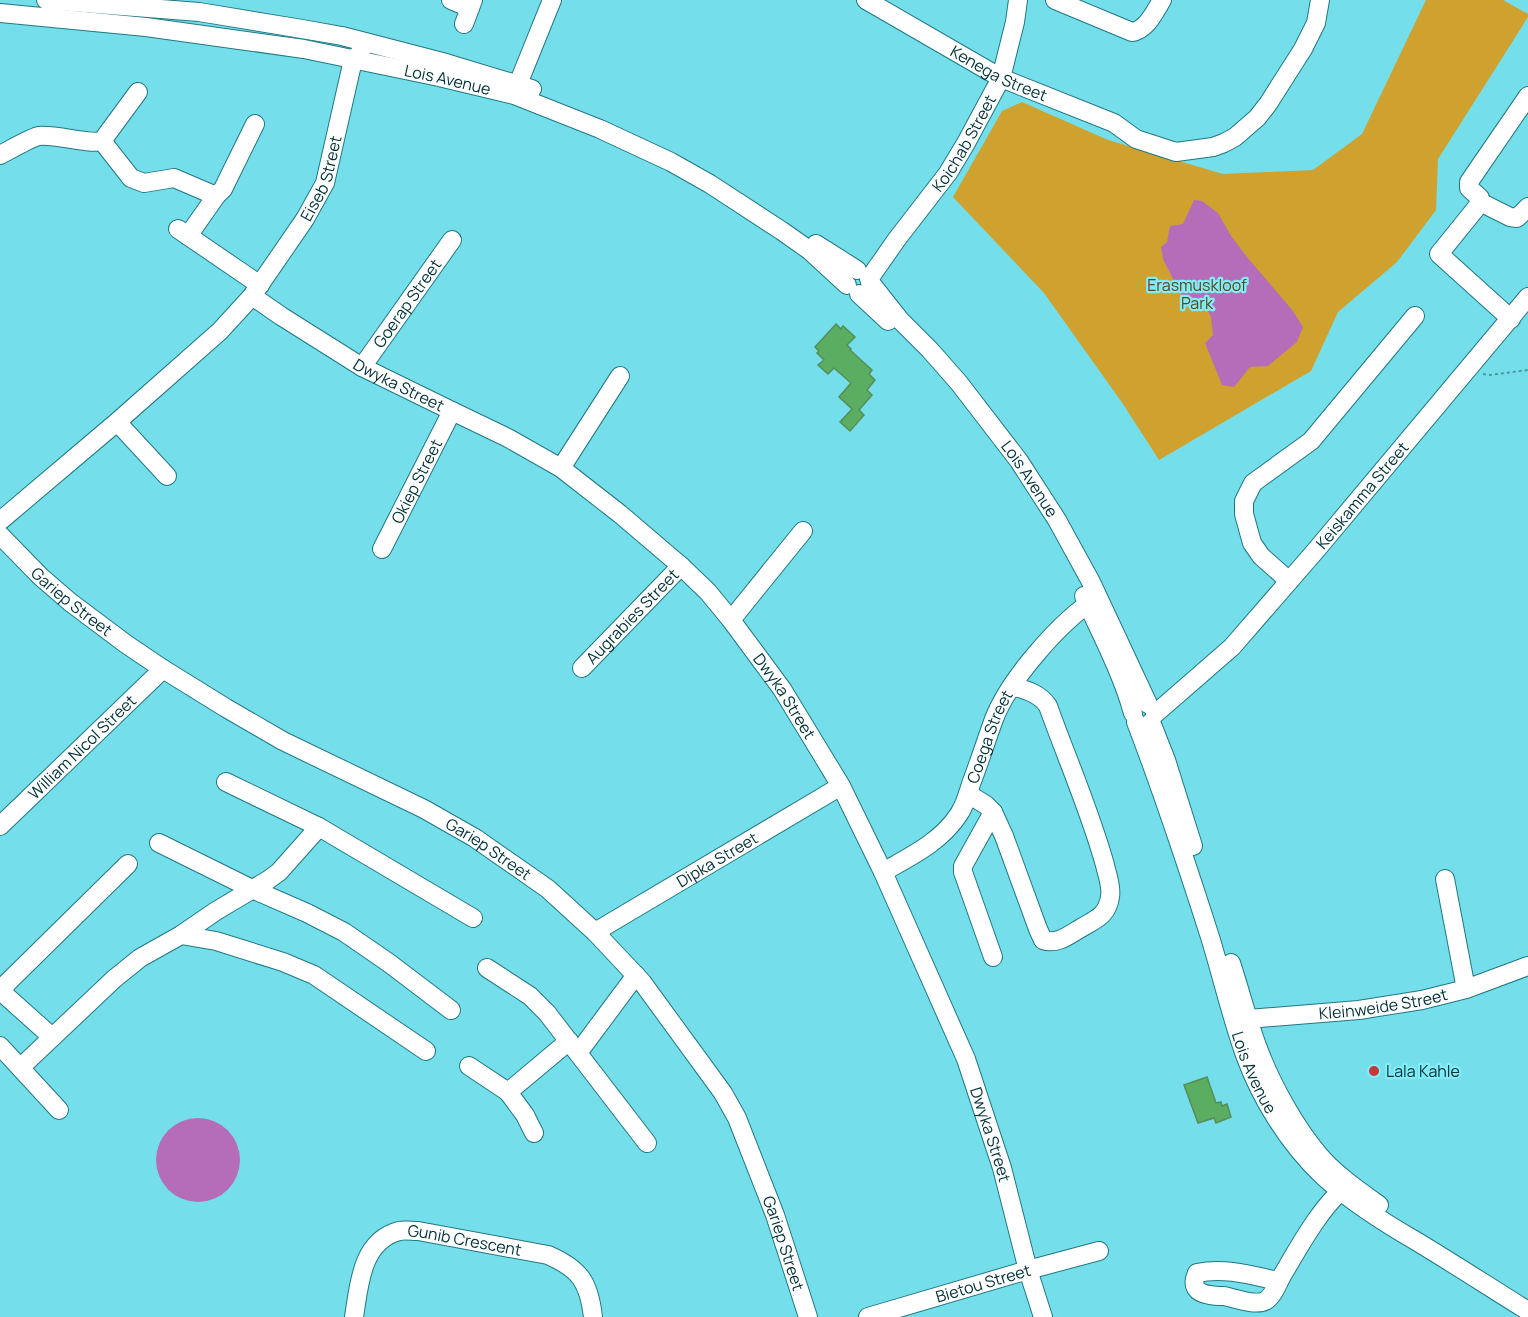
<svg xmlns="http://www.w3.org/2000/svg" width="1528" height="1317" viewBox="0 0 1528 1317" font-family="Manrope,sans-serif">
  <rect width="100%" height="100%" fill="#74dfeb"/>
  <polygon fill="#cfa12f" points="1426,0 1503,0 1528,14 1528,17 1438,159 1436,210 1397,262 1338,312 1311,371 1159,460 1123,404 1044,293 953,197 1002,111 1022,102 1108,140 1223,174 1313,170 1362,134"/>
  <g fill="#b66db9">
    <polygon points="1194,200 1202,201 1218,213 1231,236 1247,257 1293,311 1303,327 1297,342 1268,366 1250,367 1234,387 1222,385 1205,343 1213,335 1211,317 1206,307 1194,305 1186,305 1163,259 1161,247 1167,242 1170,226 1183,224"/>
    <circle cx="198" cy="1160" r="42"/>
  </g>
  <g fill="#5bae61" stroke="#558e59" stroke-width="1.5">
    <polygon points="836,324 841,329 843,326 855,337 847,345 851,349 850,350 872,370 869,374 875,380 867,390 872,395 859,410 864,415 850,431 840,422 852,409 839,397 851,383 834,368 828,374 818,365 824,360 817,353 819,351 815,347"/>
    <polygon points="1207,1077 1216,1103 1221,1102 1222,1106 1227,1104 1231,1117 1216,1123 1214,1118 1198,1123 1184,1085"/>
  </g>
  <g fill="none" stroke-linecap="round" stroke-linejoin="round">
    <defs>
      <g id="minor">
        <polyline points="46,0 199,12 302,29 342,36 446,63 532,89"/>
        <polyline points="451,0 470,8"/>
        <path id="s1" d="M866 0 1001 78 1114 123 1136 139 1176 152 1213 147 1224 143 1235 137 1257 118 1268 104 1303 49 1316 23 1320 0"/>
        <path d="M1055 0 1132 32C1147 30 1155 11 1162 0"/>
        <path id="s2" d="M0 13 146 27 304 49 439 77 514 95 600 129 671 162 710 184 782 231 809 250 847 285"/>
        <polyline points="464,24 473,0"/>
        <polyline points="514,94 552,0"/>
        <polyline points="102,141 131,178 144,183 174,178 216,196 223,189 255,124"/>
        <path d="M0 155C8 151 32 137 39 136 56 134 90 145 102 141L138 92"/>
        <polyline points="1480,202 1510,217 1517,218 1528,207"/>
        <polyline points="178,229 260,285"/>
        <polyline points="188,236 216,196"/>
        <polyline points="816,244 857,270"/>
        <path id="s3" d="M869 279 897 239 948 173 966 143 1001 78 1015 22 1018 0"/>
        <path id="s4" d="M870 282 900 320 930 350 959 383 1019 461 1057 520 1091 582 1148 704"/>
        <polyline points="859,294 888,321"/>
        <path id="s5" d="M252 296 281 316 362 367 452 411 508 438 561 468 620 514 681 566 708 592 731 620 782 689 841 786 883 872 966 1059 1002 1168 1028 1270 1043 1317"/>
        <polyline points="1511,319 1439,254 1477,207 1480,202 1480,198 1469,188 1469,182 1528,96"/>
        <path id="s6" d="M362 367 452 240"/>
        <polyline points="117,422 167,476"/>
        <polyline points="561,468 620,376"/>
        <path id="s7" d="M0 521 117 422 220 331 252 296 305 219 325 183 353 60 361 52"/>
        <path id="s8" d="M0 535 41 577 70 602 126 644 163 669 226 708 283 741 424 809 475 838 548 889 595 932 642 982 723 1093 737 1118 775 1215 808 1317"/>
        <path id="s9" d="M382 549 452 411"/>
        <polyline points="1289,581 1261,556 1252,543 1244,514 1244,501 1253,483 1311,441 1415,316"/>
        <path d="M1084 596C1101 634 1122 673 1133 713"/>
        <polyline points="731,620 803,531"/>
        <path id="s10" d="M582 668 681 566"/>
        <path id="s11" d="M1155 714 1232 647 1317 549 1528 297"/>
        <path id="s12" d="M1136 722C1163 793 1187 865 1210 937 1222 976 1231 1016 1245 1055 1261 1099 1289 1144 1323 1176 1351 1202 1383 1222 1416 1241 1454 1264 1491 1288 1528 1311"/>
        <polyline points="1151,722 1166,760 1193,846"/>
        <polyline points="226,782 319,827"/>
        <path d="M968 794 986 805 993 812 1004 836 1038 929 1043 940C1057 945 1069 935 1081 928 1096 919 1107 916 1110 897 1112 886 1107 875 1105 865 1090 811 1067 759 1048 706 1039 693 1026 690 1012 686"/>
        <polyline points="993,812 963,866 963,872 993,957"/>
        <path id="s13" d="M0 826 163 669"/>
        <polyline points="159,843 252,889 307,913 344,932 389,963 451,1010"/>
        <path id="s14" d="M883 872C911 856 941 842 959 814 965 805 968 794 971 784 979 763 986 741 994 719 1009 680 1061 620 1097 598"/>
        <polyline points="1445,879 1466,989"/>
        <path id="s15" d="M595 932 841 786"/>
        <polyline points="181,935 216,941 283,962 314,975 426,1051"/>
        <path d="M1231 963C1241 993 1248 1023 1259 1051 1272 1085 1295 1127 1319 1155 1335 1174 1358 1190 1379 1205"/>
        <polyline points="487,968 530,996 547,1013 647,1143"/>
        <path id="s16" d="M1236 1020 1359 1010 1422 1000 1466 989 1528 966"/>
        <polyline points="52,1037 5,995 4,990 6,984 128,864"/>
        <polyline points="0,1046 59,1110"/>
        <polyline points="578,1053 636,975"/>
        <polyline points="469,1066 508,1092 569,1041"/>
        <polyline points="21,1067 114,979 140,958 181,935 216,911 268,880 279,872 319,827 473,918"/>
        <polyline points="508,1092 525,1115 534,1133"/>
        <path d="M1278 1281C1251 1275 1224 1267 1197 1273 1191 1286 1196 1293 1210 1295 1214 1296 1219 1296 1224 1296 1234 1298 1255 1306 1265 1301 1274 1296 1278 1282 1283 1274 1299 1247 1324 1201 1349 1185"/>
        <path id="s17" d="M354 1317C359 1286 361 1241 399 1231 405 1230 412 1231 418 1231L548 1255C580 1269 589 1282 593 1317"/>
        <path id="s18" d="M868 1317 1028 1270 1099 1251"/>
      </g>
    </defs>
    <use href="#minor" stroke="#217881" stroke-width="20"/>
    <polyline stroke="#4599a2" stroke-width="2" stroke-dasharray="3 3" stroke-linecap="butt" points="1483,374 1490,375 1528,370"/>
    <use href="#minor" stroke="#fff" stroke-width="18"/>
  </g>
  <circle fill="#c63737" stroke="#82ecf9" stroke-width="2" cx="1374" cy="1071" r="6"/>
  <g text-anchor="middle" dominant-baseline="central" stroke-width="4.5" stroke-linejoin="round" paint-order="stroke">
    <g font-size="16" fill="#003136" stroke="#82ecf9">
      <text stroke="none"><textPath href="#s1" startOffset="152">Kenega Street</textPath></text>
      <text stroke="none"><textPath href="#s2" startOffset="453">Lois Avenue</textPath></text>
      <text stroke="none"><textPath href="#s3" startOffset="166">Koichab Street</textPath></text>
      <text stroke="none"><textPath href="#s7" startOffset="476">Eiseb Street</textPath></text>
      <text stroke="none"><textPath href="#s6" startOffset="78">Goerap Street</textPath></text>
      <text stroke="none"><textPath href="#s5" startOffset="172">Dwyka Street</textPath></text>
      <text stroke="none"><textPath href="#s4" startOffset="254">Lois Avenue</textPath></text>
      <text stroke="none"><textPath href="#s9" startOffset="76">Okiep Street</textPath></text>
      <text stroke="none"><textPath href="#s11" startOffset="302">Keiskamma Street</textPath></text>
      <text stroke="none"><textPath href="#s8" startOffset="98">Gariep Street</textPath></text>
      <text stroke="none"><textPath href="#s10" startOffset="72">Augrabies Street</textPath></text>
      <text stroke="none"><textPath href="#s5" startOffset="676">Dwyka Street</textPath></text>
      <text stroke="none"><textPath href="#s14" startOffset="180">Coega Street</textPath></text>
      <text stroke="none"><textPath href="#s13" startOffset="114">William Nicol Street</textPath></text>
      <text stroke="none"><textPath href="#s8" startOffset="584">Gariep Street</textPath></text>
      <text stroke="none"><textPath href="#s15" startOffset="142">Dipka Street</textPath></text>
      <text stroke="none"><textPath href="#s16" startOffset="148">Kleinweide Street</textPath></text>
      <text stroke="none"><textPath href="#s12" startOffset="370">Lois Avenue</textPath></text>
      <text stroke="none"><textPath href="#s5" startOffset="1162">Dwyka Street</textPath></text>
      <text stroke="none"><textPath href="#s17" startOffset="170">Gunib Crescent</textPath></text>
      <text stroke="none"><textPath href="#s8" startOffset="1088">Gariep Street</textPath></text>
      <text stroke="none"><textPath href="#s18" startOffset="120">Bietou Street</textPath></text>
    </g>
    <g font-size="16" fill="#5a471a" stroke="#82ecf9">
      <text x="1197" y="285">Erasmuskloof<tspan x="1197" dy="18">Park</tspan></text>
    </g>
    <g font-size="16" fill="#003136" stroke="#82ecf9" text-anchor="start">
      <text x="1386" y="1071">Lala Kahle</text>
    </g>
  </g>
</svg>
